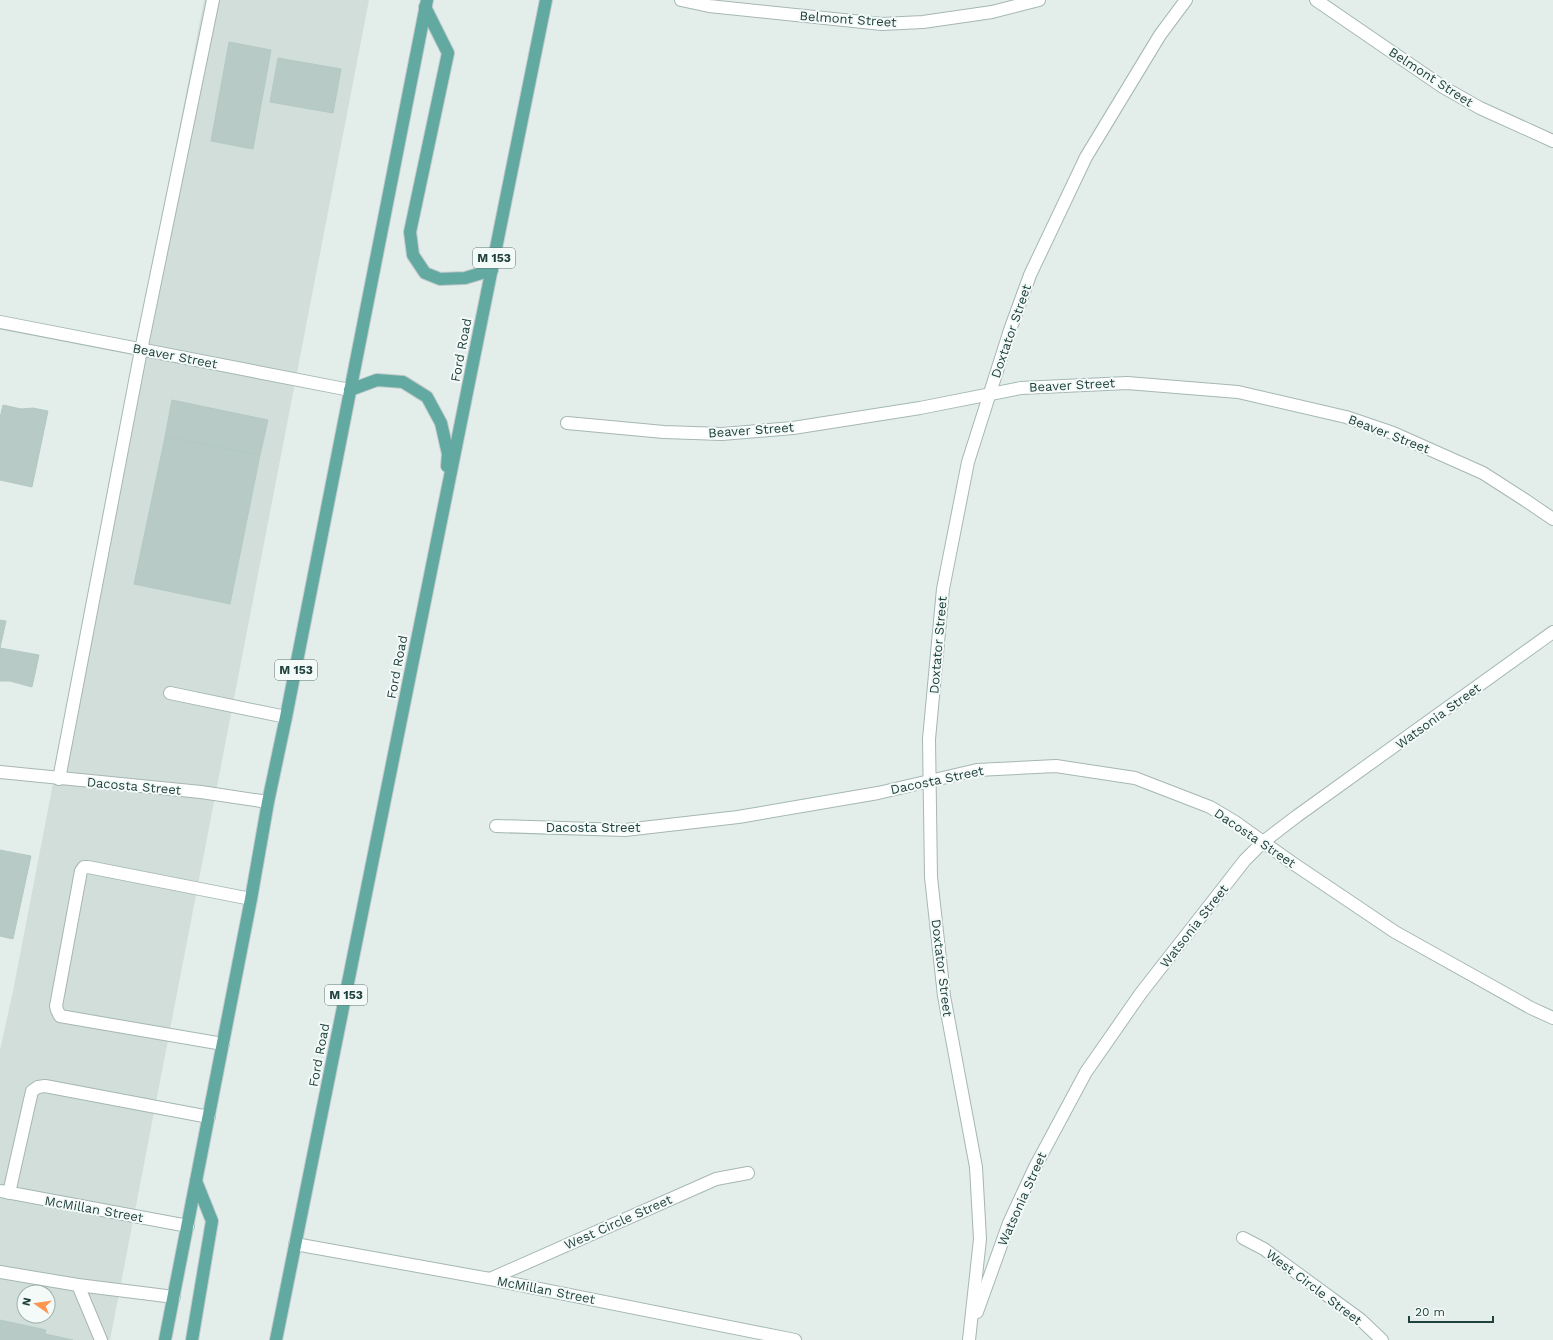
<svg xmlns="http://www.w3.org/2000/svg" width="1553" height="1340" viewBox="0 0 1553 1340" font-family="'Work Sans',sans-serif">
  <rect width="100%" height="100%" fill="#e3eeeb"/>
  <path fill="#d1deda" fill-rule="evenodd" d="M204 0H369L110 1340H0V1050L13 991ZM24 1292H48V1316H24Z"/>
  <g fill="#b7cac5" stroke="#b4c9c3">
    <polygon points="229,42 271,50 253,149 211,141"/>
    <polygon points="278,58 341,69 333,113 270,102"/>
    <polygon points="172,400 268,420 260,455 165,437"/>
    <polygon points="3,405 21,409 33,408 48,411 32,487 0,480 0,418"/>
    <polygon points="165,437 260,455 230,604 134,584"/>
    <polygon points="0,620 6,621 0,648 39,655 32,687 10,681 0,681"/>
    <polygon points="0,850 31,856 13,939 0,936"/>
    <polygon points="0,1320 46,1330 45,1334 73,1340 0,1340"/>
  </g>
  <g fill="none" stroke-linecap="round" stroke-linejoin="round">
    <defs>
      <g id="lane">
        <polyline points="170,693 286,717"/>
        <polyline points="59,779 141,350 213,0"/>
        <polyline points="223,1044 60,1016 57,1010 56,1006 81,871 84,867 88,867 251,899"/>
        <polyline points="9,1193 32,1091 38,1087 45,1086 209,1117"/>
        <polyline points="0,1272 78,1285 101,1340"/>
        <polyline points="78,1285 174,1297"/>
      </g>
      <g id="street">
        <polyline points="681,0 709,6 882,24 923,22 992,12 1039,0"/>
        <polyline points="1316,0 1443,87 1480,108 1553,141"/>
        <polyline points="0,322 350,390"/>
        <polyline points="567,423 664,432 722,434 793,428 920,408 1021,388 1127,383 1238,392 1346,417 1393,433 1483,473 1525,500 1553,519"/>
        <polyline points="0,772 201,792 268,802"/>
        <polyline points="496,826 625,830 738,817 878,793 977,770 1056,766 1135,778 1210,807 1235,822 1291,862 1395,932 1531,1008 1553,1018"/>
        <polyline points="0,1191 188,1226"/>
        <polyline points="1243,1238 1264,1249 1361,1320 1382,1340"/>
        <polyline points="295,1244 490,1279 795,1340"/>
        <polyline points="490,1279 716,1179 748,1173"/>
        <polyline points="977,1312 1009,1223 1035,1167 1086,1072 1141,993 1245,860 1263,842 1297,816 1553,632"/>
        <polyline points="969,1340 980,1239 976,1167 944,996 931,877 929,739 943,589 968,462 1010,330 1030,275 1086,157 1160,35 1186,0"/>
      </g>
      <g id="primary">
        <polyline points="425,7 448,53 410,232 413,255 425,273 440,279 465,278 492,270"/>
        <polyline points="350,390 377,380 403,382 427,397 441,423 448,454 447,466"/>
        <polyline points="165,1340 251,899 268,802 286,717 427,0"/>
        <polyline points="192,1340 212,1221 196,1181"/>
        <polyline points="276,1340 546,0"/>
      </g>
    </defs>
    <use href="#lane" stroke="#a5b7b4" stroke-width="14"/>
    <use href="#street" stroke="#a5b7b4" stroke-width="14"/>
    <use href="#primary" stroke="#c1cac9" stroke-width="14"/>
    <use href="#lane" stroke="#fff" stroke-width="12"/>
    <use href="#street" stroke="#fff" stroke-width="12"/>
    <use href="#primary" stroke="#62a9a2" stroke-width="12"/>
  </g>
  <g text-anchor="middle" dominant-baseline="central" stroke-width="4" stroke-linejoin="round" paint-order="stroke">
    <g fill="#f4faf8" stroke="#607976" stroke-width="1">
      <rect x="473" y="248" width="42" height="20" rx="3"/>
      <rect x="275" y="660" width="42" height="20" rx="3"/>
      <rect x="325" y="985" width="42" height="20" rx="3"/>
    </g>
    <g font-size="12" font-weight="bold" fill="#20423e">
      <text x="494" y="258">M 153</text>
      <text x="296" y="670">M 153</text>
      <text x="346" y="995">M 153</text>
    </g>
    <g font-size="13" fill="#20423e" stroke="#f4faf8">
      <text transform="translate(848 19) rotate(4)">Belmont Street</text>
      <text transform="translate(1431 77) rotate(33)">Belmont Street</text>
      <text transform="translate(1011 331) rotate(-71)">Doxtator Street</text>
      <text transform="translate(461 350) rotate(-79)">Ford Road</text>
      <text transform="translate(175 356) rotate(11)">Beaver Street</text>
      <text transform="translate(1072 385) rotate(-3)">Beaver Street</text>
      <text transform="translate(751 430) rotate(-4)">Beaver Street</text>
      <text transform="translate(1389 434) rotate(21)">Beaver Street</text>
      <text transform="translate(938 645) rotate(-85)">Doxtator Street</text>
      <text transform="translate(397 667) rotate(-79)">Ford Road</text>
      <text transform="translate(1438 716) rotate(-36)">Watsonia Street</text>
      <text transform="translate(937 780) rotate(-12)">Dacosta Street</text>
      <text transform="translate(134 786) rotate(5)">Dacosta Street</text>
      <text x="593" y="827">Dacosta Street</text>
      <text transform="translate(1255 838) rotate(34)">Dacosta Street</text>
      <text transform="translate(1194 926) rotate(-52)">Watsonia Street</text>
      <text transform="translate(942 968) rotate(83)">Doxtator Street</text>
      <text transform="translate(319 1055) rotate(-79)">Ford Road</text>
      <text transform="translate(1022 1199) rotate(-66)">Watsonia Street</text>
      <text transform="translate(94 1209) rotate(10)">McMillan Street</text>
      <text transform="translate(618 1222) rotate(-24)">West Circle Street</text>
      <text transform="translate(1314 1287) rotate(37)">West Circle Street</text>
      <text transform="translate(546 1290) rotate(11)">McMillan Street</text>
    </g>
  </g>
  <g transform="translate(36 1304) rotate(283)"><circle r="19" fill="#f4faf8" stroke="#9fb0ae"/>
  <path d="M0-3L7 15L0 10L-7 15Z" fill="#ff9650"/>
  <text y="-6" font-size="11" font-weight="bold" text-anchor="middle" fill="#20423e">N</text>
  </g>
  <path d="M1409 1316v6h84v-6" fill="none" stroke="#20423e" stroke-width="2"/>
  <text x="1415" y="1316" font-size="12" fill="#20423e" stroke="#f4faf8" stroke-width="3" paint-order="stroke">20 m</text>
</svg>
